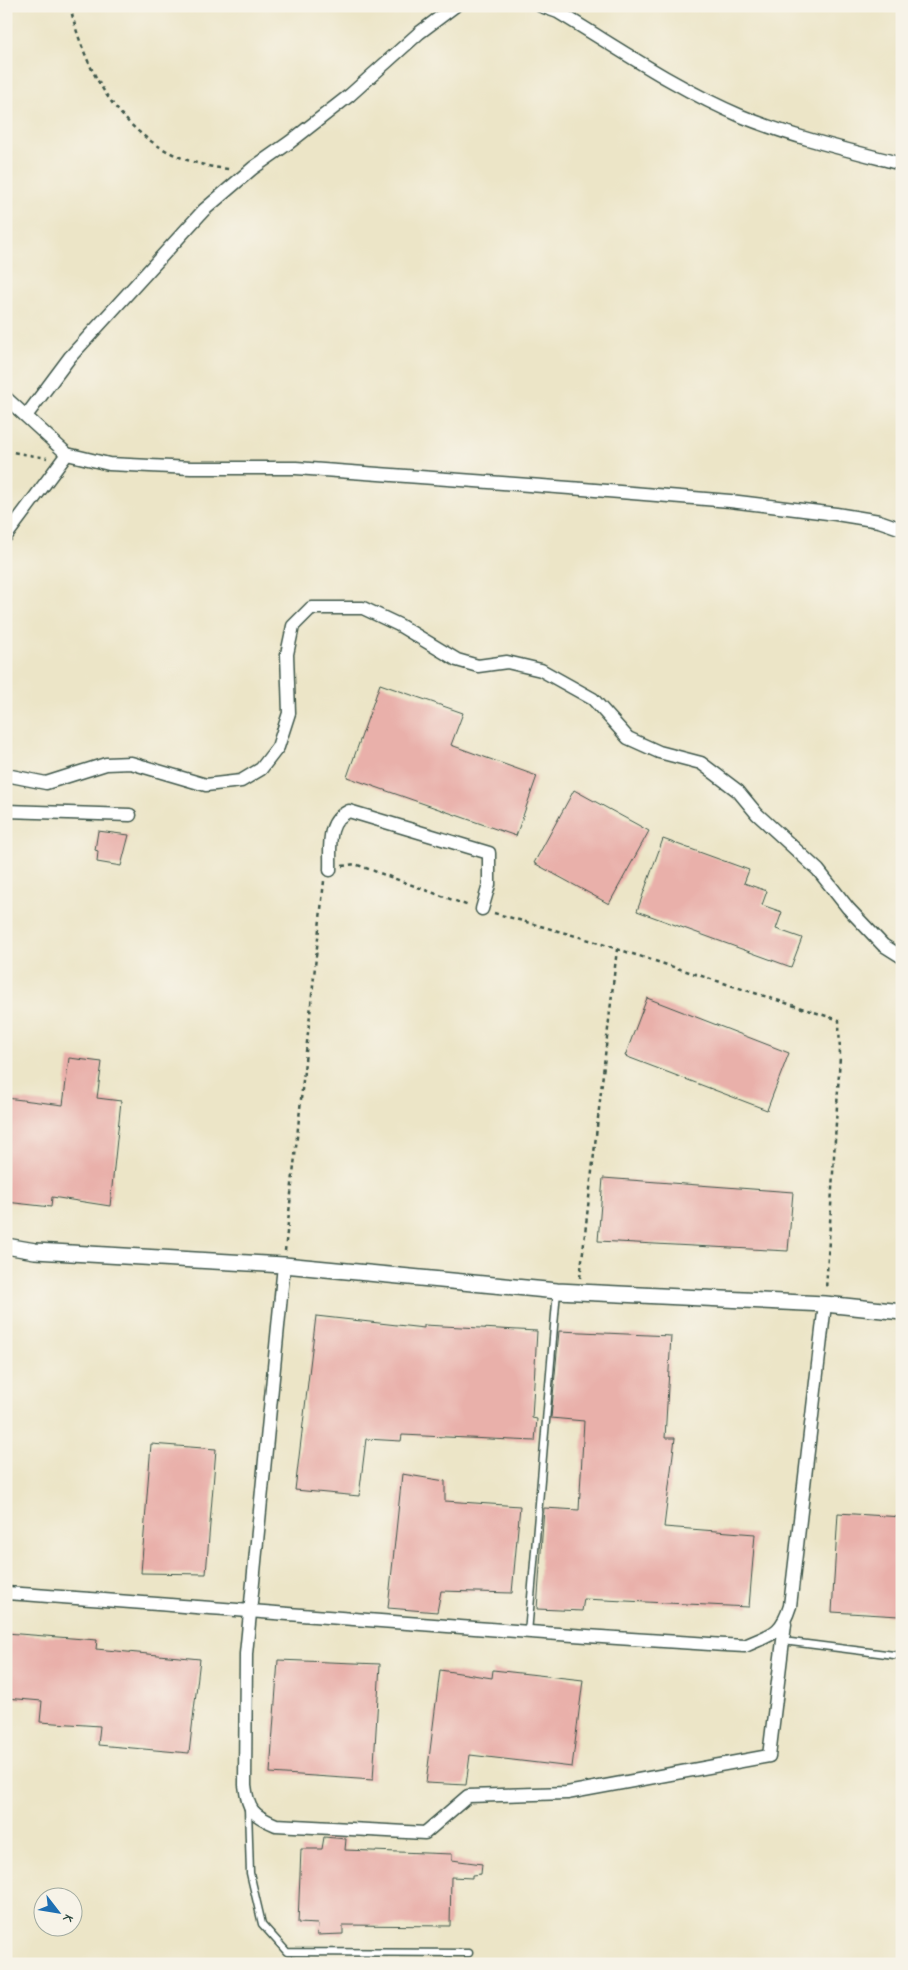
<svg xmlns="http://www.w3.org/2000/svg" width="908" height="1970" viewBox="0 0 908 1970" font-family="'Indie Flower',sans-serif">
  <rect width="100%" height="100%" fill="#f7f3e8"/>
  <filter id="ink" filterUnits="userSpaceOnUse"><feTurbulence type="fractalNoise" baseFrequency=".02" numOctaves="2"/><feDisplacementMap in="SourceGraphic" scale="10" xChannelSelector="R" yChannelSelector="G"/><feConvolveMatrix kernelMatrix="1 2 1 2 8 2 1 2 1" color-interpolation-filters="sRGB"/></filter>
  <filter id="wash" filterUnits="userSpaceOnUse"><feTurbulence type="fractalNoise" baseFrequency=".0096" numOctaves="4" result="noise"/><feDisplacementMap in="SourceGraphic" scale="20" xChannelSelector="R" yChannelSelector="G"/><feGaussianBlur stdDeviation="1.12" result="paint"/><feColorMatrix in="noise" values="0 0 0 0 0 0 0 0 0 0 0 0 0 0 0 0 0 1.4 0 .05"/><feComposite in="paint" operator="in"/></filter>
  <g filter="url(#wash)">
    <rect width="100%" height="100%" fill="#ece5c7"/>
    <g id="blocks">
      <g fill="#e9b0aa">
        <polygon points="380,684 463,713 451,745 537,776 516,836 347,777"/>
        <polygon points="574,790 649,831 609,904 534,863"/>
        <polygon points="98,831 129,835 121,866 97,862 98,851 95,850"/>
        <polygon points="663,839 749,870 744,883 767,891 762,905 782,912 776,929 802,938 791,967 637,911"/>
        <polygon points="647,998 789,1053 767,1110 625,1056"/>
        <polygon points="69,1058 102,1062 97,1098 121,1101 110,1206 52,1197 51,1207 6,1202 6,1098 63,1105"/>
        <polygon points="603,1178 793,1192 788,1251 598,1241"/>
        <polygon points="316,1316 424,1328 424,1325 537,1331 532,1418 537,1419 535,1441 402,1435 401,1441 366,1439 359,1496 295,1490"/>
        <polygon points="559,1331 671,1336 665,1438 675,1438 664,1527 755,1534 749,1607 584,1599 582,1611 537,1609 544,1508 579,1510 584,1421 551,1418"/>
        <polygon points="151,1444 216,1449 206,1574 141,1573"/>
        <polygon points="402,1474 445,1481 445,1501 520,1506 512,1593 441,1591 437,1612 388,1608"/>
        <polygon points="838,1513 902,1517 899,1616 832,1612"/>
        <polygon points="6,1633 97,1640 96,1649 200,1659 189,1753 98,1745 100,1726 40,1722 42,1701 6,1698"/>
        <polygon points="278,1660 380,1664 373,1780 270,1773"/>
        <polygon points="440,1670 492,1678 493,1670 583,1680 572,1767 470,1755 466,1785 426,1783"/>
        <polygon points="324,1837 346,1839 345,1850 452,1854 452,1860 482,1864 481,1874 472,1875 472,1878 451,1877 450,1926 343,1925 343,1934 317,1935 318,1924 298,1923 301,1849 322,1849"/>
      </g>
    </g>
  </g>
  <g filter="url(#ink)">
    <use href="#blocks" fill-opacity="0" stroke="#3e564a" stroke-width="1"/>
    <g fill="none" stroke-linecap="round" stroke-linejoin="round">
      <defs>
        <g id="service">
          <polyline points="528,1633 557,1291"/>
          <polyline points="783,1641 902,1656"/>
          <polyline points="248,1808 250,1873 262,1924 287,1952 469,1953"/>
        </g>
        <g id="minor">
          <path d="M541 6 558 12C618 48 677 89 741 116 792 137 848 150 902 164"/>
          <polyline points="6,398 67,454 109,464 191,468 296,468 583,489 730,501 836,514 879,521 902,529"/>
          <polyline points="26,416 70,357 204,210 253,168 290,142 350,95 419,33 455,6"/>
          <polyline points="6,536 67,454"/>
          <polyline points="6,775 46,783 106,764 131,763 206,785 241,781 261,769 278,747 289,713 287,654 293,626 311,608 363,608 399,625 457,660 478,666 507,662 541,670 593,699 628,738 659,752 701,763 738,791 757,814 818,870 848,908 883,945 902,957"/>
          <polyline points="6,811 130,815"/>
          <path d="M330 870C331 847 325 822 349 811L489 853V885L482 909"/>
          <path d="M284 1265 246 1654 245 1785C248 1810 252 1815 276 1825L425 1833 468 1796 567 1793 769 1756 785 1624"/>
          <path d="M6 1593C252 1610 498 1632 745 1646 771 1634 781 1635 790 1606L825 1304"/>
        </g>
        <polyline id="tertiary" points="6,1246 35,1251 284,1265 557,1291 825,1304 902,1312"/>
      </defs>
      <use href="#service" stroke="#3e564a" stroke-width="9"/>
      <use href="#minor" stroke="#3e564a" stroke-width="15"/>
      <use href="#tertiary" stroke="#3e564a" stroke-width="18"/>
      <g stroke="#3e564a" stroke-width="2.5" stroke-dasharray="4 4" stroke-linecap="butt">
        <path d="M70 6C89 90 139 161 229 169"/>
        <polyline points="6,451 47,458"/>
        <polyline points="342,866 355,864 469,906"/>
        <polyline points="494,913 583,938 839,1020 840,1056 826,1290"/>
        <polyline points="285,1251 324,881"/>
        <polyline points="580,1278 617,949"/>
      </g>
      <use href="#service" stroke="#fff" stroke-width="6"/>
      <use href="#minor" stroke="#fff" stroke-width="12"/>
      <use href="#tertiary" stroke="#fff" stroke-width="15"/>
    </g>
  </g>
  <rect width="908" height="1970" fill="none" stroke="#f7f3e8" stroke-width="25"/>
  <g transform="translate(58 1912) rotate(121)"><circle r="24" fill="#f7f3e8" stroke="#a1aaa0"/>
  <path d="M0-4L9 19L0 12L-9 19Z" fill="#1f6fb2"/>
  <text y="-8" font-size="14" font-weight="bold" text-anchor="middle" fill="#1f3d34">K</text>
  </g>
</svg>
